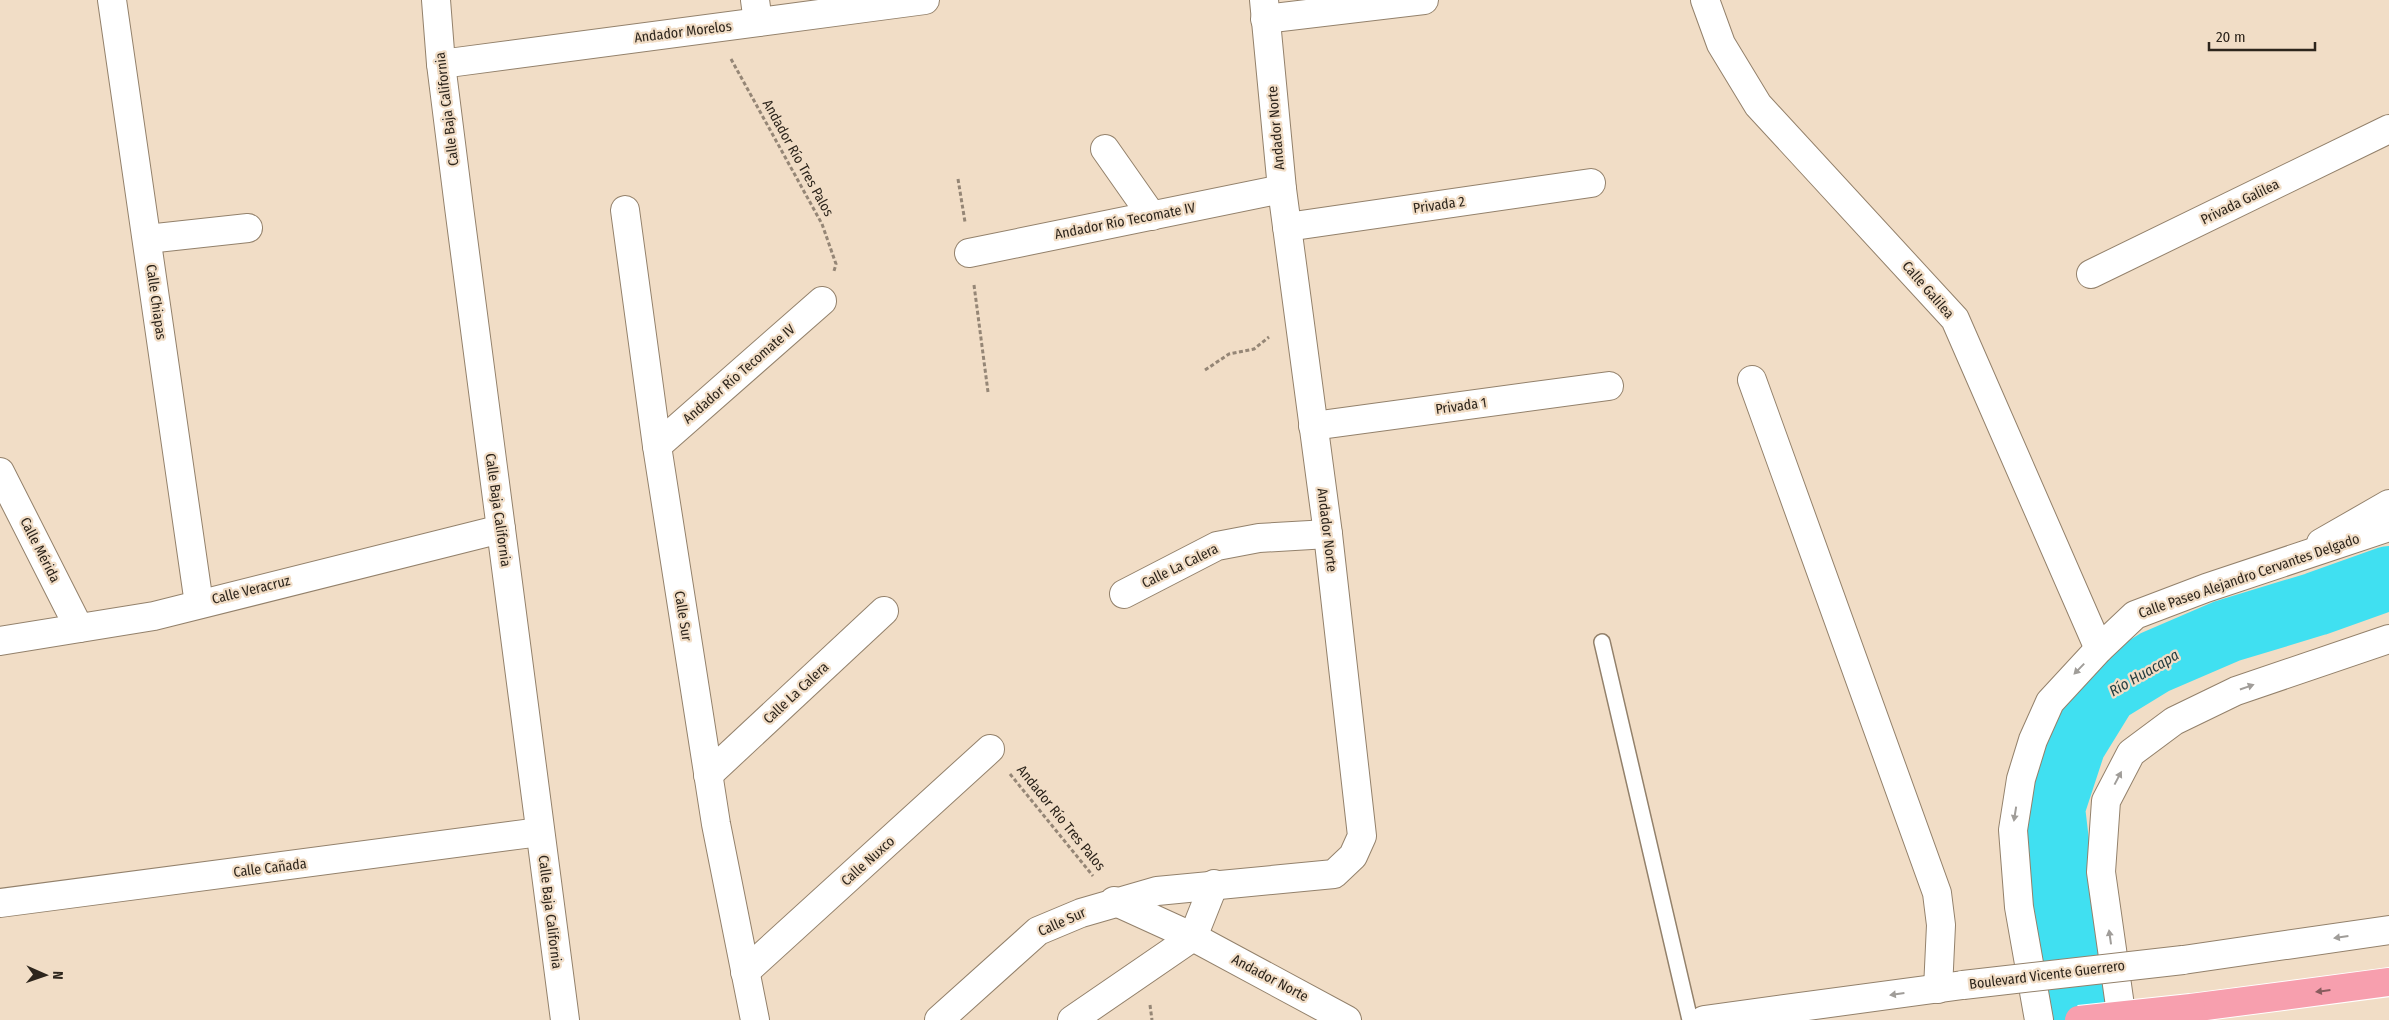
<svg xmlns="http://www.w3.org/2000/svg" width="2389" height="1020" viewBox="0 0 2389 1020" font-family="'Fira Sans Condensed',sans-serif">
  <rect width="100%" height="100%" fill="#f1ddc6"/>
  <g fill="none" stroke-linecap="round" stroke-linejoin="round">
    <polyline stroke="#40e0f1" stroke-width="64" points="2078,1020 2053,808 2074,744 2106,692 2155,662 2227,631 2316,604 2389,578"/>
    <defs>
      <polyline id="lane" points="1602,642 1690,1020"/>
      <g id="street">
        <polyline points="112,0 199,604"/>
        <polyline points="436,0 441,64 459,207 565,1020"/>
        <polyline points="755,0 758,22"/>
        <polyline points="1705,0 1721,44 1758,105 1955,319 2099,649"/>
        <polyline points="1265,19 1424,0"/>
        <polyline points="441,64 925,0"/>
        <polyline points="1105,149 1152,216"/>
        <polyline points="625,210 657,446 716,824 755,1020"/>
        <polyline points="1287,227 1591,183"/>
        <polyline points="147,239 248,228"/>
        <polyline points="969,253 1282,189"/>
        <polyline points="2091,274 2389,129"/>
        <polyline points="1752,380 1937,893 1941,925 1938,989"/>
        <polyline points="1313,426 1609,386"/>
        <polyline points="657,446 822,301"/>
        <polyline points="0,472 79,628"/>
        <polyline points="2321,543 2389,504"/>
        <polyline points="1124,594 1217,546 1259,538 1328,534"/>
        <polyline points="0,641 154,616 501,529"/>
        <polyline points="708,775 884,611"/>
        <polyline points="1114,901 1193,937 1347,1020"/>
        <polyline points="0,903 540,832"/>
        <polyline points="745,972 990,749"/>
        <polyline points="939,1020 1038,931 1081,913 1157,891 1334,874 1353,856 1362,836 1328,534 1282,189 1264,0"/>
        <polyline points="1072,1020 1193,937 1214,884"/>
      </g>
      <g id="secondary">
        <polyline points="2183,960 2389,930"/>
        <polyline points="1704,1020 1963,985"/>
        <polyline points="2039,1020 2019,907 2013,830 2021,779 2033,740 2050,702 2099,649 2135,615 2206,588 2389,527"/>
        <polyline points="2122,1020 2101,872 2106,801 2131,753 2174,721 2236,691 2389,639"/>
      </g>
      <polyline id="highway" points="2191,1008 2389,982"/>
    </defs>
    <use href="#lane" stroke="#93816b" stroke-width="18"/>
    <use href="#street" stroke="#93816b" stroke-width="30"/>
    <use href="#secondary" stroke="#93816b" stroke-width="30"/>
    <use href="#highway" stroke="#fff" stroke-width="30"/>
    <g stroke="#958676" stroke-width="3" stroke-dasharray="4 2.5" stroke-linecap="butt">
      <polyline points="731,59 822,224 836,264 834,271"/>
      <polyline points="958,179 965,222"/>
      <polyline points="974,285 988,392"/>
      <polyline points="1205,370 1229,354 1254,349 1269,337"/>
      <polyline points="1010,774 1093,876"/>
      <polyline points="1150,1005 1152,1020"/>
    </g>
    <use href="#lane" stroke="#fff" stroke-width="15"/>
    <use href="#street" stroke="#fff" stroke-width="28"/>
    <use href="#secondary" stroke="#fff" stroke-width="28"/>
    <use href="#highway" stroke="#f79fae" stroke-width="28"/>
    <defs>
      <polyline id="secondary-bridge" points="1963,985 2183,960"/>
      <polyline id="highway-bridge" points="2079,1020 2191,1008"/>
    </defs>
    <use href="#secondary-bridge" stroke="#93816b" stroke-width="30" stroke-linecap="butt"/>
    <use href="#highway-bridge" stroke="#fff" stroke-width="30" stroke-linecap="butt"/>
    <use href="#secondary-bridge" stroke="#fff" stroke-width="28"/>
    <use href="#highway-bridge" stroke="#f79fae" stroke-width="28"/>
  </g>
  <defs><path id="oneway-solid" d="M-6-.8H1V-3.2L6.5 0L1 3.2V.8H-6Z" transform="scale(1.25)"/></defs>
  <g fill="#a09d99">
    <use href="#oneway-solid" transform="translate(2079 669) rotate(134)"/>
    <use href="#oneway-solid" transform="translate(2247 687) rotate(-19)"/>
    <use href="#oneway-solid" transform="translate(2118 778) rotate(-62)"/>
    <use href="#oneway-solid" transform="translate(2015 814) rotate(99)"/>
    <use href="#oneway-solid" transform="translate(2110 937) rotate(-98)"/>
    <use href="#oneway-solid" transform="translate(2341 937) rotate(172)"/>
    <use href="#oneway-solid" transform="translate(1897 994) rotate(172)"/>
  </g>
  <use fill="#885c5e" href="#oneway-solid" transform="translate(2323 991) rotate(173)"/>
  <g text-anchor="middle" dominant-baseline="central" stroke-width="4.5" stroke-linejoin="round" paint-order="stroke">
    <g font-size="14" fill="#2d251c" stroke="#f1ddc6">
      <text transform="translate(683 32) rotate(-7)">Andador Morelos</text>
      <text transform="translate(447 109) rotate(-97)">Calle Baja California</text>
      <text transform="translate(1276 128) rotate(-95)">Andador Norte</text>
      <text transform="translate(798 158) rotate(61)">Andador Río Tres Palos</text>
      <text transform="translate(2240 202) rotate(-26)">Privada Galilea</text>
      <text transform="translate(1439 205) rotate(-8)">Privada 2</text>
      <text transform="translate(1125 221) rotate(-11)">Andador Río Tecomate IV</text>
      <text transform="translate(1928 290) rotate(49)">Calle Galilea</text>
      <text transform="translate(156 302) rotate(82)">Calle Chiapas</text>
      <text transform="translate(739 374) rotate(-41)">Andador Río Tecomate IV</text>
      <text transform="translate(1461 406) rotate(-8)">Privada 1</text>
      <text transform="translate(498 510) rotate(82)">Calle Baja California</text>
      <text transform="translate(1327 530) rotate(83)">Andador Norte</text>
      <text transform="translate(40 550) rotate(63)">Calle Mérida</text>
      <text transform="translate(1180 566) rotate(-26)">Calle La Calera</text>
      <text transform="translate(2249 576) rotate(-19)">Calle Paseo Alejandro Cervantes Delgado</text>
      <text transform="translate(251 590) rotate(-14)">Calle Veracruz</text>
      <text transform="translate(683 616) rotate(81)">Calle Sur</text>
      <text transform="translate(796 693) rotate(-43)">Calle La Calera</text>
      <text transform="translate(1061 818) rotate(51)">Andador Río Tres Palos</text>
      <text transform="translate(868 861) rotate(-42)">Calle Nuxco</text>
      <text transform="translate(270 868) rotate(-7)">Calle Cañada</text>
      <text transform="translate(550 912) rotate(83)">Calle Baja California</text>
      <text transform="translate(1062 922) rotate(-24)">Calle Sur</text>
      <text transform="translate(2047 975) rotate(-7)">Boulevard Vicente Guerrero</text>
      <text transform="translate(1270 978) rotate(28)">Andador Norte</text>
    </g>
    <g font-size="15" font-style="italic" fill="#253e41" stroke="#f1ddc6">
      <text transform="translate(2144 673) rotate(-30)">Río Huacapa</text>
    </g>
  </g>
  <g transform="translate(45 975) rotate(92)" stroke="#f1ddc6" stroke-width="4" paint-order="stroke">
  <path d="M0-4L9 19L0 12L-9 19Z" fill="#2d251c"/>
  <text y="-8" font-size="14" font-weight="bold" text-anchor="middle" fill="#2d251c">N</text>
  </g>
  <path d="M2209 42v8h106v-8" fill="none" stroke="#2d251c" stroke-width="2.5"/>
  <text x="2216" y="42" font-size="15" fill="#2d251c" stroke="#f1ddc6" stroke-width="4" paint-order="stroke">20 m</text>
</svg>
